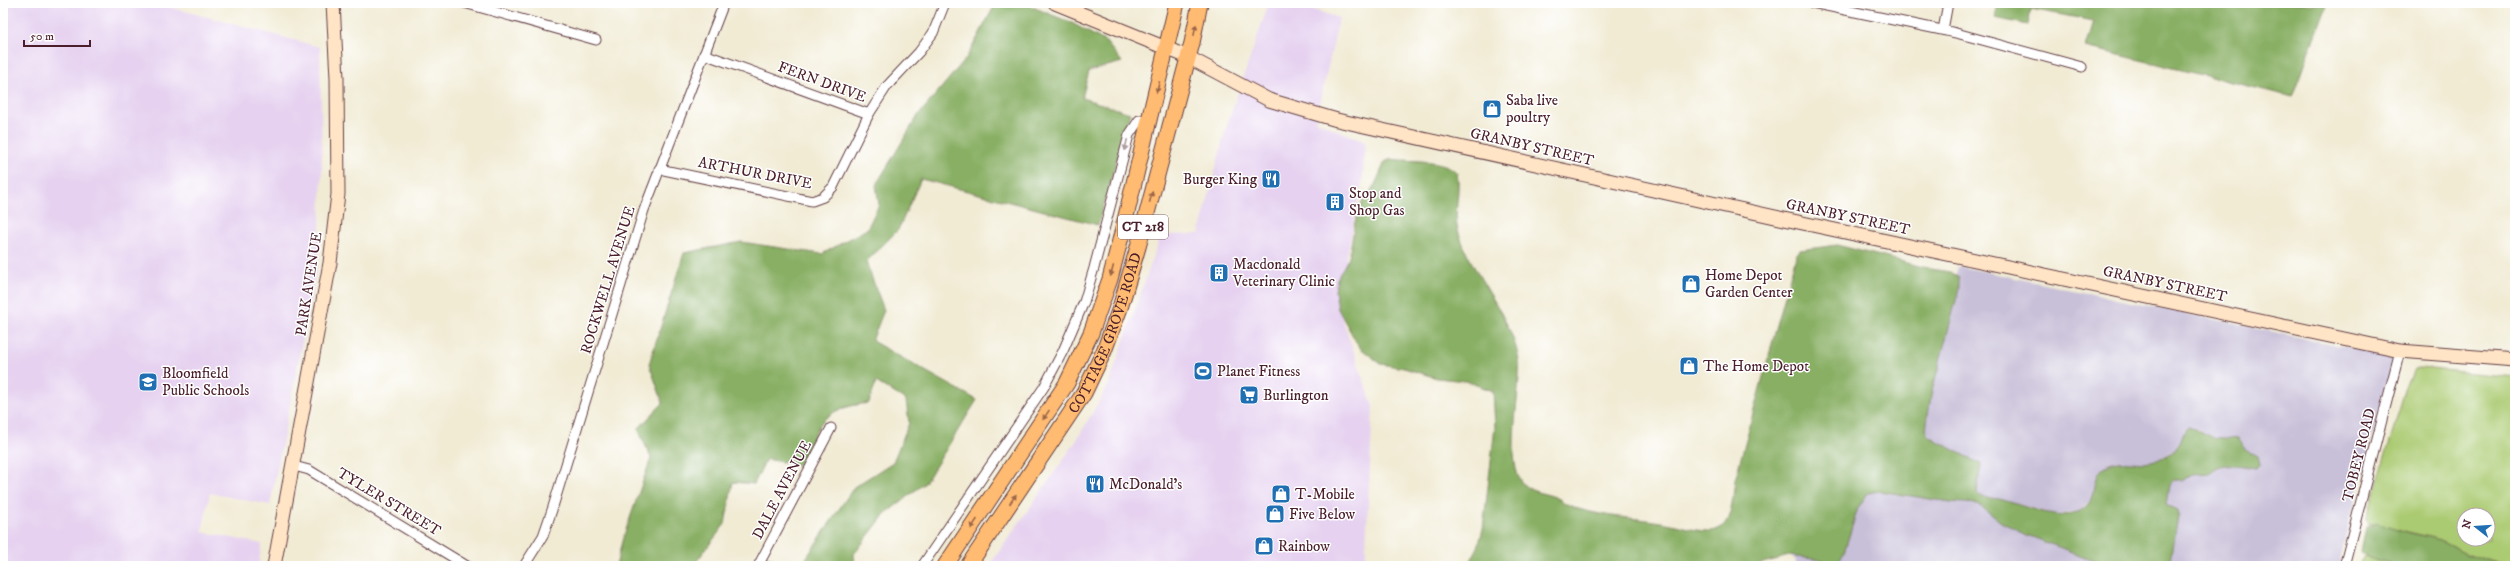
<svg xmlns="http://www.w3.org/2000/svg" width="2518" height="569" viewBox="0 0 2518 569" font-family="'IM FELL DW Pica',serif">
  <rect width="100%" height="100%" fill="#fff"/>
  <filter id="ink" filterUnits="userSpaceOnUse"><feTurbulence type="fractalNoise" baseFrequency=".025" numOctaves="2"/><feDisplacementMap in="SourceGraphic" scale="8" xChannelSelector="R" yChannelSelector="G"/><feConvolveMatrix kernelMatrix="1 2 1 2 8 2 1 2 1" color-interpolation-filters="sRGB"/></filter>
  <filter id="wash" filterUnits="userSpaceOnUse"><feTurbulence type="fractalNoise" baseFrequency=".012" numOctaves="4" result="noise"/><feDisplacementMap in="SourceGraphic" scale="16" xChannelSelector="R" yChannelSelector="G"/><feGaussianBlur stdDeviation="0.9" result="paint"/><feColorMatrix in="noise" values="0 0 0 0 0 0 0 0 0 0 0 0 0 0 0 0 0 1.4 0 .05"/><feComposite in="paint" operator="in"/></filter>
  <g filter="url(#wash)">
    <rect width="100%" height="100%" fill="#f1ebd4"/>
    <g fill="#e6d2f0">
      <polygon points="3,3 154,3 320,47 322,170 319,256 270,505 210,493 202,532 262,544 258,566 3,566"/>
      <polygon points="1269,3 1292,3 1339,18 1316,121 1365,142 1362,182 1337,304 1373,406 1365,566 989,566 1075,443 1109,384 1161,235 1199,234 1226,128"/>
    </g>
    <g fill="#c8bfd8">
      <polygon points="1958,266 2393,357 2338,566 2182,566 2173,564 2170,555 2177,510 2166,505 2169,485 2173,481 2182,481 2192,474 2210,473 2214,469 2233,463 2259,467 2258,456 2245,449 2237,439 2212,437 2196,429 2186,429 2178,447 2157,461 2145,464 2115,462 2104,467 2099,472 2091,501 2083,510 2078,513 2053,514 1999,499 1981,497 1977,493 1976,461 1959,454 1928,436 1926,430 1931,395 1959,289 1959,278 1956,275"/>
      <polygon points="1873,491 1978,504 2001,522 2027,535 2093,560 2146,566 1797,566 1795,559 1789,556 1822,560 1832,564 1851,530 1858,508 1868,493"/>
    </g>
    <g fill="#abcb72" stroke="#7a754e" fill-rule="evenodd">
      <path d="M2420 368 2515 377V566H2506L2466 553 2434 538 2370 523 2368 525 2366 520 2405 391 2414 369ZM2464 515H2488V539H2464Z"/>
      <polygon points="2364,556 2395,566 2358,566"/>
    </g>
    <g fill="#88af64" stroke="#696748">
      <path d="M996 3H1023L1072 23 1106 42 1122 62 1089 71 1082 98 1130 113 1098 225 921 179 898 230 866 262 884 310 872 341 977 400 925 483 885 514 854 554 855 566H801L854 487 893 462 909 423 906 400 876 382 869 403C819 409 820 424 799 465L766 459 754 484 733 482 725 524 693 566H616L622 541 651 458 638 429 663 403 649 364 684 253 741 242 822 254 867 229 879 205 876 185 917 117 967 57Z"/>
      <polygon points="1998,3 2328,3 2293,97 2086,47 2094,21 2031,9 2028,25 1995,18"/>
      <path d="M1391 159C1410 162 1445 158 1457 173 1461 192 1453 211 1458 230 1470 273 1513 317 1519 361 1522 388 1503 466 1524 485 1533 493 1545 493 1555 497 1561 499 1565 504 1571 506 1579 510 1591 512 1600 514 1626 519 1654 519 1680 526 1728 540 1730 525 1735 480L1796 255 1800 250 1837 245 1931 269 1950 272 1959 278V289L1931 395 1926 430 1928 436 1981 464 1977 493 1981 497C1987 498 1993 498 1999 499 2021 504 2072 528 2089 505 2097 494 2092 474 2106 466 2131 453 2146 476 2176 448 2183 442 2182 432 2188 427L2212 437 2237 439 2245 449 2258 456 2260 464 2256 468C2241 466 2221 460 2210 473L2192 474 2182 481H2173L2169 485 2166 505 2177 510 2178 516 2171 561 2173 564 2182 566H2146L2093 560 2027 535 2001 522 1978 504 1950 502 1879 491 1868 493 1858 508 1844 552 1838 562 1832 564 1822 560 1789 556 1752 566H1468L1478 547 1483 529 1495 427 1493 391 1465 381 1437 378 1404 368 1381 364 1359 347 1338 309 1335 291 1337 279 1349 257 1355 222 1364 198 1373 189 1385 162Z"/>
      <path d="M2376 522 2410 533 2434 538 2466 553 2505 566H2395C2384 560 2369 563 2361 551L2366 527Z"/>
      <polygon points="764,555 790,566 758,566"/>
    </g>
  </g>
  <g filter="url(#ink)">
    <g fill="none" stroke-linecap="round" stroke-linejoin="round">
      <defs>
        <g id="street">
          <polyline points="464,3 596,40"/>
          <polyline points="1812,3 1956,33 2082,67"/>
          <polyline points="1943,30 1948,3"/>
          <polyline points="704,54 869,114"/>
          <polyline points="659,169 812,201 823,197 833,187 869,114 887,86 919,52 933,33 945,3"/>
          <polyline points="294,466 309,470 467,566"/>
          <polyline points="524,566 543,536 552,510 644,210 724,3"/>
          <polyline points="758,566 831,428"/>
          <polyline points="922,566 1044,387 1063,351 1084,302 1094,268 1129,135 1139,120 1150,120"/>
          <polyline points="2344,566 2400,351"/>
        </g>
        <g id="secondary">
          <polyline points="1055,3 1188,57 1269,100 1337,120 1784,219 2400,351 2515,360"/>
          <polyline points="274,566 330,263 338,194 337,78 333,3"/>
        </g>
        <g id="primary">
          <polyline points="945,566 1067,383 1091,333 1110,279 1122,233 1177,3"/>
          <path id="s1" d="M968 566 1084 393 1104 351 1120 308 1138 247 1192 43 1200 3"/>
        </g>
      </defs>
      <use href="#street" stroke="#633e44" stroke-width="11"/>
      <use href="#secondary" stroke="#633e44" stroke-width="15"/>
      <use href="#primary" stroke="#633e44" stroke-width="17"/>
      <use href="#street" stroke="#fff" stroke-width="9"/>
      <use href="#secondary" stroke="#ffe4c6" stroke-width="13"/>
      <use href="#primary" stroke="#ffbb71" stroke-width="15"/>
    </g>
    <defs><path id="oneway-solid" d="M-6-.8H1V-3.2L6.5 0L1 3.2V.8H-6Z"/></defs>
    <g fill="#9b654a">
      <use href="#oneway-solid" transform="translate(1195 30) rotate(-79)"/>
      <use href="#oneway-solid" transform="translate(1158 87) rotate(105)"/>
      <use href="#oneway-solid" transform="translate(1151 197) rotate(-75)"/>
      <use href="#oneway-solid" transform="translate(1112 271) rotate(105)"/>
      <use href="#oneway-solid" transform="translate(1046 415) rotate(124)"/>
      <use href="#oneway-solid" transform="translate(1013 499) rotate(-56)"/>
      <use href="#oneway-solid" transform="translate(974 524) rotate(124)"/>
    </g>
    <use fill="#ae9aa0" href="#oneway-solid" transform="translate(1126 145) rotate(103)"/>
  </g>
  <defs>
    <symbol id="shop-square" viewBox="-11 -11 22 22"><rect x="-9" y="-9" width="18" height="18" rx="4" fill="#1f6fb2" stroke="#fff"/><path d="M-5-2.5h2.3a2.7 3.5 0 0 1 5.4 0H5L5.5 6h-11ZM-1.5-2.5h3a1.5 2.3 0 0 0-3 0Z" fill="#fff"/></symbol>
    <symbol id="restaurant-square" viewBox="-11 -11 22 22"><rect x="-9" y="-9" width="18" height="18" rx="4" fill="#1f6fb2" stroke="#fff"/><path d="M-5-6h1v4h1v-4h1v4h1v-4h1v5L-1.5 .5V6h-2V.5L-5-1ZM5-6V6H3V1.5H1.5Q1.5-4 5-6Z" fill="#fff"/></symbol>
    <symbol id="building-square" viewBox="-11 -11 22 22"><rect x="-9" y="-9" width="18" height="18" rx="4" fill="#1f6fb2" stroke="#fff"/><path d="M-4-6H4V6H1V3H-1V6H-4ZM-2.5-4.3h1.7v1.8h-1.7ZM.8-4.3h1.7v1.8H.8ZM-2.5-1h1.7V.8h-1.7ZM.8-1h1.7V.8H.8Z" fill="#fff"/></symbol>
    <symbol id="stadium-square" viewBox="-11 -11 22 22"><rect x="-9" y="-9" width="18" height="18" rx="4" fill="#1f6fb2" stroke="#fff"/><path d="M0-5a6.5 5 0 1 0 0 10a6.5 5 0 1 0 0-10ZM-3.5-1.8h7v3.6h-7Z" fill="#fff"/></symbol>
    <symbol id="school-square" viewBox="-11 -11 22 22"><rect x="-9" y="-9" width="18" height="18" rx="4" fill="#1f6fb2" stroke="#fff"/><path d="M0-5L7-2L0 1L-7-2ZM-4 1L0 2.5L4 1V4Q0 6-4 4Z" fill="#fff"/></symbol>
    <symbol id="supermarket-square" viewBox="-11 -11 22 22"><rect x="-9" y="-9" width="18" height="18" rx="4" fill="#1f6fb2" stroke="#fff"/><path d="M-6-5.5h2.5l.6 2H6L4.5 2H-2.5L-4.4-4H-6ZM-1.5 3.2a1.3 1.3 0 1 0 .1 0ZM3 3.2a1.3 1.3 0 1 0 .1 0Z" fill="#fff"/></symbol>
  </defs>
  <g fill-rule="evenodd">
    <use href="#shop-square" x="1481" y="98" width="22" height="22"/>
    <use href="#restaurant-square" x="1260" y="168" width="22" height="22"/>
    <use href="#building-square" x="1324" y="191" width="22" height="22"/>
    <use href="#building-square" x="1208" y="262" width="22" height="22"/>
    <use href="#shop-square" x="1680" y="273" width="22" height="22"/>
    <use href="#shop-square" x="1678" y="355" width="22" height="22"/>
    <use href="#stadium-square" x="1192" y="360" width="22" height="22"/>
    <use href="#school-square" x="137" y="371" width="22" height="22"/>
    <use href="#supermarket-square" x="1238" y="384" width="22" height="22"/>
    <use href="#restaurant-square" x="1084" y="473" width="22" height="22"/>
    <use href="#shop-square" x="1270" y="483" width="22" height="22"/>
    <use href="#shop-square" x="1264" y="503" width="22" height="22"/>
    <use href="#shop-square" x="1253" y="535" width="22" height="22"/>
  </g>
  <g text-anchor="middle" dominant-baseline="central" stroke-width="3" stroke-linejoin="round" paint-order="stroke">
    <rect fill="#fff" stroke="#80626b" stroke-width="1" x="1118" y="215" width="50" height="24" rx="3"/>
    <g font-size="14" font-weight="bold" fill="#4a1f2b">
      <text x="1143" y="227">CT 218</text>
    </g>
    <g font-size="15" fill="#4a1f2b" stroke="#fff">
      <text transform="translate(822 82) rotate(20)">FERN DRIVE</text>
      <text transform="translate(1532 147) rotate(13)">GRANBY STREET</text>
      <text transform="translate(755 173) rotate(11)">ARTHUR DRIVE</text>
      <text transform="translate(1848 217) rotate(12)">GRANBY STREET</text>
      <text transform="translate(608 280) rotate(-73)">ROCKWELL AVENUE</text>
      <text transform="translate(309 284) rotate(-81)">PARK AVENUE</text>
      <text transform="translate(2165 284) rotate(12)">GRANBY STREET</text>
      <text stroke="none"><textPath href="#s1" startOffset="272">COTTAGE GROVE ROAD</textPath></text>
      <text transform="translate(2359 455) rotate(-76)">TOBEY ROAD</text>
      <text transform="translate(782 490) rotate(-62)">DALE AVENUE</text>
      <text transform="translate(389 502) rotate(31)">TYLER STREET</text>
    </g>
    <g font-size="15" fill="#4a1f2b" stroke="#fff" text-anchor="start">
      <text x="1506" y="100">Saba live<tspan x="1506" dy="17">poultry</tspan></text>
      <text x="1257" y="179" text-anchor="end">Burger King</text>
      <text x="1349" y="193">Stop and<tspan x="1349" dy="17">Shop Gas</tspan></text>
      <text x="1233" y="264">Macdonald<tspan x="1233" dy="17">Veterinary Clinic</tspan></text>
      <text x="1705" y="275">Home Depot<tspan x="1705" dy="17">Garden Center</tspan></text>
      <text x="1703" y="366">The Home Depot</text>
      <text x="1217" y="371">Planet Fitness</text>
      <text x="162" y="373">Bloomfield<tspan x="162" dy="17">Public Schools</tspan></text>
      <text x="1263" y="395">Burlington</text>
      <text x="1109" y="484">McDonald's</text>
      <text x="1295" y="494">T-Mobile</text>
      <text x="1289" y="514">Five Below</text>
      <text x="1278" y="546">Rainbow</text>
    </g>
  </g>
  <rect width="2518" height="569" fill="none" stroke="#fff" stroke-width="16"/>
  <g transform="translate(2476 527) rotate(287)"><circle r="19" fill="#ffffff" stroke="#b7a5aa"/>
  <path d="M0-3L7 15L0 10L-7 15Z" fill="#1f6fb2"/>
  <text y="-6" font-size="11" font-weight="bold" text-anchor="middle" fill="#4a1f2b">N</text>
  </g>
  <path d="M24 40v6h66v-6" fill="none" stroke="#4a1f2b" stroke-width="2"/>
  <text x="30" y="40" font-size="12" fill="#4a1f2b" stroke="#ffffff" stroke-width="3" paint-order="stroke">50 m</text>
</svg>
